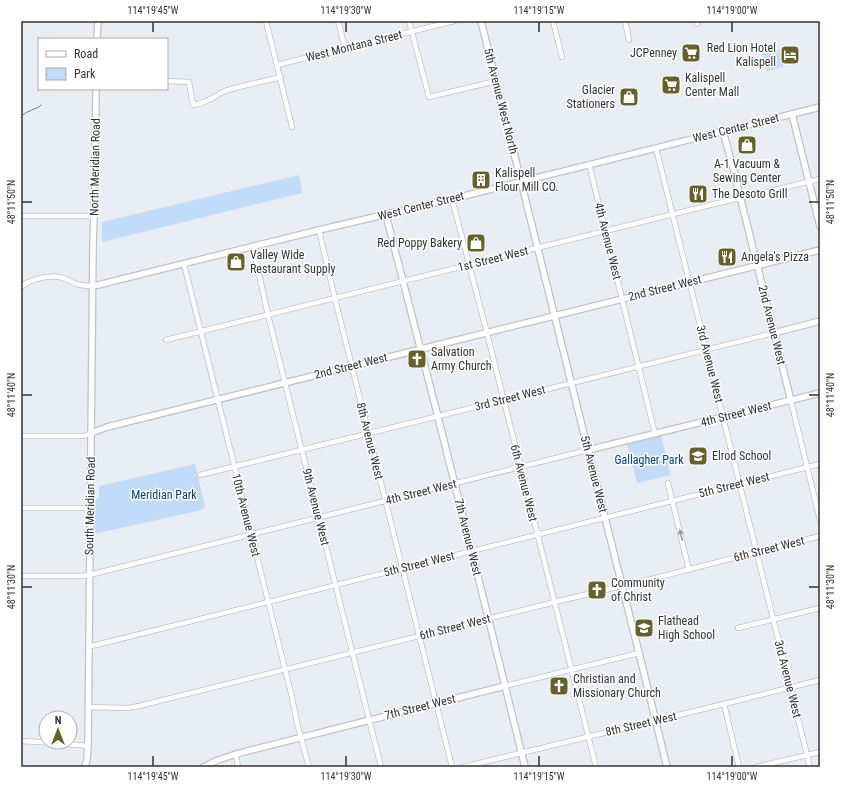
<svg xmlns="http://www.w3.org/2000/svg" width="841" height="788" viewBox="0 0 841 788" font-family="'Roboto Condensed',sans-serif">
  <rect width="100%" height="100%" fill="#e9eef4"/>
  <g fill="#c1dbf8">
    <polygon points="779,49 783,67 766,71 762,53"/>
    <polygon points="299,175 302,193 102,242 102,222"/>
    <polygon points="661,436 671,475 637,483 627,444"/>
    <polygon points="195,464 205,506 202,510 94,534 94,501 99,497 99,486"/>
  </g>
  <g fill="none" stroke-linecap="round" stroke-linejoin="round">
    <path stroke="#617d9c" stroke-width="1" d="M21 116C25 114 26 112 30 111 34 108 38 109 41 105"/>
    <defs>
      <g id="minor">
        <polyline points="266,21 292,127"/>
        <polyline points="338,21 345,48"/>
        <polyline points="409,21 429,97 496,81"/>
        <polyline points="553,21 562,57"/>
        <polyline points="625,21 629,40"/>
        <polyline points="696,21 697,24"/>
        <polyline points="277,65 454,21"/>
        <path d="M167 81 189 82 193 105C205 104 214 96 225 91 243 85 262 82 281 77"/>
        <polyline points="656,148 810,767"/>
        <polyline points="589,164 655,434"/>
        <polyline points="452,199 487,333 596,767"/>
        <polyline points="21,216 94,216"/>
        <polyline points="319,230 335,299 452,767"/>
        <polyline points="253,247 268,315 381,767"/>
        <polyline points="184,264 291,693 298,727 309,767"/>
        <path d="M21 287C30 279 51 274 63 278 66 279 70 281 74 283 80 286 86 286 92 286"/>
        <polyline points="166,340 706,206 820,179"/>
        <polyline points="791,401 820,520"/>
        <polyline points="21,436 84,436 91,433"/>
        <polyline points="200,475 774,333"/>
        <polyline points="668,483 689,570"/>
        <polyline points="21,508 90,508"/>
        <polyline points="21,576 81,576 89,575 588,450"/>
        <polyline points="738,628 820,608"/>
        <polyline points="89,646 96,645 820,464"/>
        <polyline points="505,686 639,653"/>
        <polyline points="724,704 739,767"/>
        <polyline points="88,707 126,708 139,706 555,602 655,578 820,536"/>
        <polyline points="21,741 58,743 88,746"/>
        <polyline points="236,754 238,767"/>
        <polyline points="463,767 724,704 820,680"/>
        <polyline points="756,767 820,752"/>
      </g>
      <g id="tertiary">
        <polyline points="481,21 588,450 639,653 667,767"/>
        <polyline points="97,39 98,21"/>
        <polyline points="792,114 820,226"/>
        <polyline points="723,131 733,168 791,401"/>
        <path d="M386 215C403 282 421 350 438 417 468 534 496 650 525 767"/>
        <polyline points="92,286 98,285 319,230 452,199 820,107"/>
        <polyline points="774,333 820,321"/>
        <path d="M91 433 107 427C345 369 582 308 820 250"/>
        <polyline points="588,450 820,393"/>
        <polyline points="85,767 87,759 88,746 93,245 95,183 96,89"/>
        <polyline points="203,767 218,760 236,754 505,686"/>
      </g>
    </defs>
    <use href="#minor" stroke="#bec2c8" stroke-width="6"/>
    <use href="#tertiary" stroke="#bec2c8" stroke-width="8"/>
    <use href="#minor" stroke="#fff" stroke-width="4.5"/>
    <use href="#tertiary" stroke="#fff" stroke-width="5.5"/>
  </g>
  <defs><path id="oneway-solid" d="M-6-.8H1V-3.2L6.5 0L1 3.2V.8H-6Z"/></defs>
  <use fill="#98999a" href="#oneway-solid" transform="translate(681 535) rotate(-104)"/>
  <path fill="none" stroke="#313335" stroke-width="1.5" d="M153 22V32M346 22V32M539 22V32M732 22V32M22 202H32M809 202H819M22 395H32M809 395H819M22 587H32M809 587H819M153 756V766M346 756V766M539 756V766M732 756V766"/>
  <defs>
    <symbol id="supermarket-square" viewBox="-11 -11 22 22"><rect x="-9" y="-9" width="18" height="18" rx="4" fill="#675f2c" stroke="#fff"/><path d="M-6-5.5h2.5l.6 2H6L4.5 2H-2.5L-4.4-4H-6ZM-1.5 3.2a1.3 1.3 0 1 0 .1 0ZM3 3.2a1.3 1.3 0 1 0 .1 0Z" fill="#fff"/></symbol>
    <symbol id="hotel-square" viewBox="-11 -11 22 22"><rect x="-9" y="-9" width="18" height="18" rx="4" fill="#675f2c" stroke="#fff"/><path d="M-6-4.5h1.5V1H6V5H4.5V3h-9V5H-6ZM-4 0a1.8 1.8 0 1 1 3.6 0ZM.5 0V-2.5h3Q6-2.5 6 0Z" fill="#fff"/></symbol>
    <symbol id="shop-square" viewBox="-11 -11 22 22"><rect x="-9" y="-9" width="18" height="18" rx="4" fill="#675f2c" stroke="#fff"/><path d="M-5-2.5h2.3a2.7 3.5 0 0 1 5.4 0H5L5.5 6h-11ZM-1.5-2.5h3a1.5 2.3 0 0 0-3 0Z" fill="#fff"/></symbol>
    <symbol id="building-square" viewBox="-11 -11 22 22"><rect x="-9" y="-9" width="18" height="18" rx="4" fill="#675f2c" stroke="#fff"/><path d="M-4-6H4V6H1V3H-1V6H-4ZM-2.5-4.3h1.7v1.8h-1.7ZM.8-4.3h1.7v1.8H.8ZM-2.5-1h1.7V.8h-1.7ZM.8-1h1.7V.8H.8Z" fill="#fff"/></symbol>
    <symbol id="restaurant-square" viewBox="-11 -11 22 22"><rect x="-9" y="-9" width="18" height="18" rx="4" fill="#675f2c" stroke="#fff"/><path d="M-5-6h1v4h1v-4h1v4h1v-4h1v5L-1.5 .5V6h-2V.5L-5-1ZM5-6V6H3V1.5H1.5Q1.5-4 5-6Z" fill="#fff"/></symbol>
    <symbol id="church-square" viewBox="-11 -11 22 22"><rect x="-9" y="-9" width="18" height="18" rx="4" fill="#675f2c" stroke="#fff"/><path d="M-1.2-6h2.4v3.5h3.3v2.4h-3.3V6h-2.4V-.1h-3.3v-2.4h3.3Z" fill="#fff"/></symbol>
    <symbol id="school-square" viewBox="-11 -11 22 22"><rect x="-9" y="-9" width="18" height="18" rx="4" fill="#675f2c" stroke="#fff"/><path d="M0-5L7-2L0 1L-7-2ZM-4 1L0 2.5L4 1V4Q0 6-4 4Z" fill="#fff"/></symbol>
  </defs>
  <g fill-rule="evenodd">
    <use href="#supermarket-square" x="680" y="42" width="22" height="22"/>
    <use href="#hotel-square" x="779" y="44" width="22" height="22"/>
    <use href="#supermarket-square" x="660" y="74" width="22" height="22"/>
    <use href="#shop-square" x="618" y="86" width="22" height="22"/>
    <use href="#shop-square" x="736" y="134" width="22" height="22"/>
    <use href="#building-square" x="470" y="169" width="22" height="22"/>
    <use href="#restaurant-square" x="687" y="183" width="22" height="22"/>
    <use href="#shop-square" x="465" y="232" width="22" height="22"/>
    <use href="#restaurant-square" x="716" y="246" width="22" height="22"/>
    <use href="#shop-square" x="225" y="251" width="22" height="22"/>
    <use href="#church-square" x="406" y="348" width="22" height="22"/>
    <use href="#school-square" x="687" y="445" width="22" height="22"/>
    <use href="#church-square" x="586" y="579" width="22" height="22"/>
    <use href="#school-square" x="633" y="617" width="22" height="22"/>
    <use href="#church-square" x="548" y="675" width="22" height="22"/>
  </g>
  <g text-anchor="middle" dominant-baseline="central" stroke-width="3" stroke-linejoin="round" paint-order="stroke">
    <g font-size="12" fill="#313335" stroke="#fff">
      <text transform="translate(354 46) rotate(-14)">West Montana Street</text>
      <text transform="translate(501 101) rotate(76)">5th Avenue West North</text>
      <text transform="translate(736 128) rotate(-14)">West Center Street</text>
      <text transform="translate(95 167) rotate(-89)">North Meridian Road</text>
      <text transform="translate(421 206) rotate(-14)">West Center Street</text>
      <text transform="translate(608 241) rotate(76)">4th Avenue West</text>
      <text transform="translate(493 259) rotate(-14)">1st Street West</text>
      <text transform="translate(665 288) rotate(-14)">2nd Street West</text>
      <text transform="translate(772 325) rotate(76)">2nd Avenue West</text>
      <text transform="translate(710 364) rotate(76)">3rd Avenue West</text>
      <text transform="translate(351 366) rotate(-14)">2nd Street West</text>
      <text transform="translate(510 398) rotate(-14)">3rd Street West</text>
      <text transform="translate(736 414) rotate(-14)">4th Street West</text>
      <text transform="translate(370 441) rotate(76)">8th Avenue West</text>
      <text transform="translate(594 474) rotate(76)">5th Avenue West</text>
      <text transform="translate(524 483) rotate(76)">6th Avenue West</text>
      <text transform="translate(734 485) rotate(-14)">5th Street West</text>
      <text transform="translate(421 492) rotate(-14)">4th Street West</text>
      <text transform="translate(90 506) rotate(-89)">South Meridian Road</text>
      <text transform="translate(316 507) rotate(76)">9th Avenue West</text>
      <text transform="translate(246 515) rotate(76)">10th Avenue West</text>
      <text transform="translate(468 537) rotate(76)">7th Avenue West</text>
      <text transform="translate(769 549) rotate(-14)">6th Street West</text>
      <text transform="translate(419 564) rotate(-14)">5th Street West</text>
      <text transform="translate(455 627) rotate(-14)">6th Street West</text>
      <text transform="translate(788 679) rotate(76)">3rd Avenue West</text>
      <text transform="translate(420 707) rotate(-14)">7th Street West</text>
      <text transform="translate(641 724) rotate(-13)">8th Street West</text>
    </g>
    <g font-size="12" fill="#313335" stroke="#fff" text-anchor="start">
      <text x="776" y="48" text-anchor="end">Red Lion Hotel<tspan x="776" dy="14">Kalispell</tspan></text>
      <text x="677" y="53" text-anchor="end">JCPenney</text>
      <text x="685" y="78">Kalispell<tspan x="685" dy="14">Center Mall</tspan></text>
      <text x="615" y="90" text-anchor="end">Glacier<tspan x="615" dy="14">Stationers</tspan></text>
      <text x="747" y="164" text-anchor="middle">A-1 Vacuum &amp;<tspan x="747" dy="14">Sewing Center</tspan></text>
      <text x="495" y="173">Kalispell<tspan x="495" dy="14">Flour Mill CO.</tspan></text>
      <text x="712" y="194">The Desoto Grill</text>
      <text x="462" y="243" text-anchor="end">Red Poppy Bakery</text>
      <text x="250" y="255">Valley Wide<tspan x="250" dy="14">Restaurant Supply</tspan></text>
      <text x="741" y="257">Angela's Pizza</text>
      <text x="431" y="352">Salvation<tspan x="431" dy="14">Army Church</tspan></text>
      <text x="712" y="456">Elrod School</text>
      <text x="611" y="583">Community<tspan x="611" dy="14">of Christ</tspan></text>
      <text x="658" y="621">Flathead<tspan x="658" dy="14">High School</tspan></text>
      <text x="573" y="679">Christian and<tspan x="573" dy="14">Missionary Church</tspan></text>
    </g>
    <g font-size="12" fill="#003f74" stroke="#fff">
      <text x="649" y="460">Gallagher Park</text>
      <text x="164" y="495">Meridian Park</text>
    </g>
  </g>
  <rect width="841" height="788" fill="none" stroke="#ffffff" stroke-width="44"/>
  <rect x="38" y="38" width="130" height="52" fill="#ffffff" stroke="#adadae"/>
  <rect x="46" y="51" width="20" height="6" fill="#ffffff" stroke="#adadae"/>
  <text x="74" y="58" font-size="12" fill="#313335">Road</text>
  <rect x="46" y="68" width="20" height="12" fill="#c1dbf8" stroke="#adadae"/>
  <text x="74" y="78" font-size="12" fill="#313335">Park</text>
  <g transform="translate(58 730)"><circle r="19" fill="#ffffff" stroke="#adadae"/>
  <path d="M0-3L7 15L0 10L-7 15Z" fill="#675f2c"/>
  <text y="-6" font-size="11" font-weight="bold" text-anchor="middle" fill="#313335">N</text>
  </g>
  <rect x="22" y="22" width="797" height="744" fill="none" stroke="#313335" stroke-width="1.5"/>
  <g font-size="10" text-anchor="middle" fill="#313335">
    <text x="153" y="14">114°19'45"W</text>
    <text x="346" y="14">114°19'30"W</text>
    <text x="539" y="14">114°19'15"W</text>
    <text x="732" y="14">114°19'00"W</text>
    <text transform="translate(11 202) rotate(-90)" y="4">48°11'50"N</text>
    <text transform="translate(830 202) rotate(-90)" y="4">48°11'50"N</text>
    <text transform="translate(11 395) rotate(-90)" y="4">48°11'40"N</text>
    <text transform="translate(830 395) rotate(-90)" y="4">48°11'40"N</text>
    <text transform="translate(11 587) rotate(-90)" y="4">48°11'30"N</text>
    <text transform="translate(830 587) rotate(-90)" y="4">48°11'30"N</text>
    <text x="153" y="780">114°19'45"W</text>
    <text x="346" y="780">114°19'30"W</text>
    <text x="539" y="780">114°19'15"W</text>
    <text x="732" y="780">114°19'00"W</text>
  </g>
</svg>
